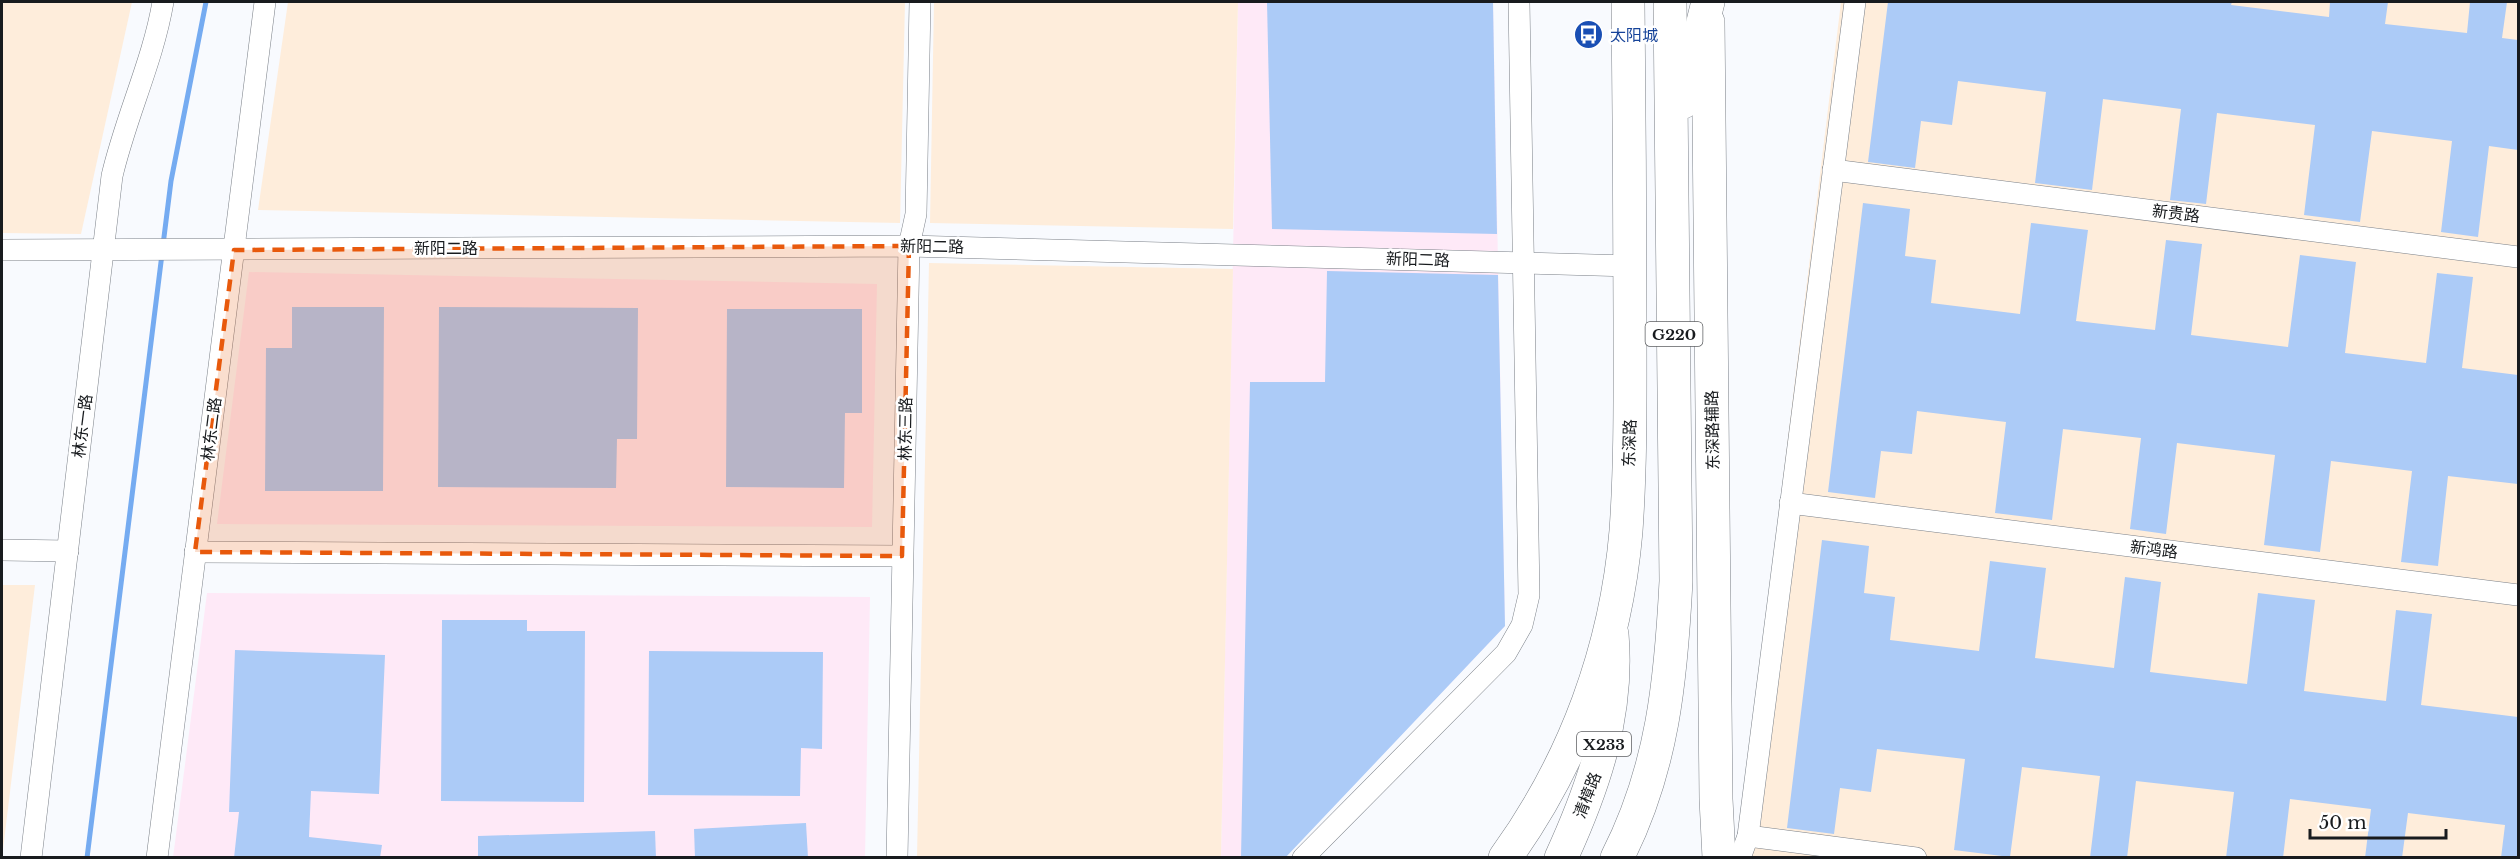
<svg xmlns="http://www.w3.org/2000/svg" width="2520" height="859" viewBox="0 0 2520 859" font-family="'Libre Baskerville','Noto Sans SC',serif">
  <rect width="100%" height="100%" fill="#f8fafe"/>
  <g fill="#fee9f7">
    <polygon points="1238,2 1493,2 1505,626 1285,857 1221,858"/>
    <polygon points="249,272 877,284 872,527 217,524"/>
    <polygon points="207,593 870,597 865,857 173,858"/>
  </g>
  <g fill="#feeddb">
    <polygon points="2,2 132,2 81,234 2,233"/>
    <polygon points="288,2 905,2 900,223 258,210"/>
    <polygon points="934,2 1238,2 1233,229 930,223"/>
    <polygon points="1841,2 2518,2 2518,857 1737,858"/>
    <polygon points="929,263 1233,269 1221,857 917,857"/>
    <polygon points="2,585 35,585 2,858"/>
  </g>
  <g fill="none" stroke-linecap="round" stroke-linejoin="round">
    <g stroke="#75abf1" stroke-width="5">
      <polyline points="163,245 171,181 206,2"/>
      <polyline points="87,858 162,254"/>
    </g>
  </g>
  <g fill="#accbf7">
    <polygon points="1267,2 1493,2 1497,234 1272,229"/>
    <polygon points="1888,2 2232,2 2231,5 2329,17 2330,2 2388,2 2385,24 2467,33 2470,2 2507,2 2502,38 2518,40 2518,150 2489,146 2478,237 2441,232 2452,141 2372,131 2360,222 2304,215 2315,125 2217,113 2206,204 2170,200 2181,109 2103,99 2092,190 2084,189 2035,183 2046,92 1958,81 1952,125 1921,121 1915,168 1868,162"/>
    <polygon points="1863,203 1910,209 1905,256 1936,260 1931,303 2020,314 2031,223 2088,230 2076,321 2155,330 2166,240 2202,244 2191,335 2288,347 2300,255 2356,262 2345,353 2426,363 2437,273 2473,277 2462,368 2518,375 2518,484 2448,476 2438,566 2401,562 2412,471 2331,461 2320,552 2264,545 2275,455 2177,443 2166,534 2130,529 2141,438 2063,429 2052,520 1995,513 2006,422 1917,411 1912,454 1881,451 1875,498 1828,492"/>
    <polygon points="1327,271 1498,275 1505,626 1285,858 1241,858 1250,382 1325,382"/>
    <polygon points="292,307 384,307 383,491 265,491 266,348 292,348"/>
    <polygon points="439,307 638,308 637,439 617,439 616,488 438,487"/>
    <polygon points="727,309 862,309 862,413 845,413 844,488 726,487"/>
    <polygon points="1822,540 1869,546 1864,593 1895,597 1890,640 1979,651 1990,561 2046,568 2035,658 2114,668 2125,577 2161,582 2150,672 2247,684 2258,593 2315,600 2304,691 2386,701 2396,610 2432,614 2421,705 2518,717 2518,858 2501,858 2505,825 2408,813 2402,858 2365,858 2371,809 2290,799 2283,858 2226,858 2234,792 2136,781 2127,858 2090,858 2100,776 2022,767 2010,857 1954,850 1965,759 1877,749 1871,792 1840,788 1834,834 1787,828"/>
    <polygon points="442,620 527,620 527,631 585,631 584,802 441,801"/>
    <polygon points="235,650 385,655 379,794 311,791 309,837 382,845 380,858 234,858 239,812 229,812"/>
    <polygon points="649,651 823,652 822,749 801,748 800,796 648,795"/>
    <polygon points="806,823 808,858 695,858 694,829"/>
    <polygon points="655,831 656,858 478,858 478,836"/>
  </g>
  <g fill="none" stroke-linecap="round" stroke-linejoin="round">
    <defs>
      <g id="street">
        <polyline points="1833,170 2518,257"/>
        <polyline points="2,250 909,246 1630,266"/>
        <polyline points="1790,503 2518,595"/>
        <polyline points="2,550 68,551"/>
        <polyline points="195,552 902,556"/>
        <polyline points="1748,836 1916,858"/>
        <path d="M31 858 112 176C126 116 153 61 163 2"/>
        <polyline points="157,858 265,2"/>
        <polyline points="897,858 909,246 916,214 920,2"/>
        <polyline points="1303,858 1506,653 1522,625 1529,595 1519,2"/>
        <polyline points="1740,858 1748,836 1855,2"/>
      </g>
      <g id="primary">
        <polyline points="1708,22 1716,799 1719,858"/>
        <path d="M1561 858C1594 786 1619 714 1612 634"/>
      </g>
      <g id="highway">
        <polyline points="1683,102 1708,2"/>
        <path d="M1505 858C1575 761 1616 649 1626 531 1631 460 1630 389 1630 318 1630 213 1629 107 1628 2"/>
        <path d="M1617 858C1663 768 1671 679 1676 581L1670 2"/>
      </g>
    </defs>
    <use href="#street" stroke="#7b8088" stroke-width="22"/>
    <use href="#primary" stroke="#7b8088" stroke-width="34"/>
    <use href="#highway" stroke="#7b8088" stroke-width="34"/>
    <use href="#street" stroke="#fff" stroke-width="21"/>
    <use href="#primary" stroke="#fff" stroke-width="33"/>
    <use href="#highway" stroke="#fff" stroke-width="33"/>
  </g>
  <path fill="#e8590c" fill-opacity="0.2" stroke="#e8590c" stroke-width="4.5" stroke-dasharray="12 8" stroke-linejoin="round" d="M909 246 902 556 195 552 234 250Z"/>
  <defs>
    <symbol id="bus-disc" viewBox="-11 -11 22 22"><circle r="9.5" fill="#1a4fb4" stroke="#fff"/><path d="M-5-6H5V4H4V6H2V4H-2V6H-4V4H-5ZM-3.5-4V0h7V-4ZM-3.5 1.2v1.5H-2V1.2ZM2 1.2v1.5H3.5V1.2Z" fill="#fff"/></symbol>
  </defs>
  <g fill-rule="evenodd">
    <use href="#bus-disc" x="1572" y="18" width="33" height="33"/>
  </g>
  <g text-anchor="middle" dominant-baseline="central" stroke-width="5" stroke-linejoin="round" paint-order="stroke">
    <g fill="#fff" stroke="#5d5f62" stroke-width="1.5">
      <rect x="1645.5" y="322" width="57" height="24" rx="4.5"/>
      <rect x="1577" y="732" width="54" height="24" rx="4.5"/>
    </g>
    <g font-size="15" font-weight="bold" fill="#181b1e">
      <text x="1674" y="334">G220</text>
      <text x="1604" y="744">X233</text>
    </g>
    <g font-size="16" fill="#164399" stroke="#fff" text-anchor="start">
      <text x="1610" y="35">太阳城</text>
    </g>
    <g font-size="16" fill="#181b1e" stroke="#fff">
      <text transform="translate(2176 213) rotate(7)">新贵路</text>
      <text transform="translate(932 246) rotate(1)">新阳二路</text>
      <text x="446" y="248">新阳二路</text>
      <text transform="translate(1418 259) rotate(2)">新阳二路</text>
      <text transform="translate(82 426) rotate(-83)">林东一路</text>
      <text transform="translate(211 429) rotate(-83)">林东二路</text>
      <text transform="translate(905 429) rotate(-89)">林东三路</text>
      <text transform="translate(1712 430) rotate(-91)">东深路辅路</text>
      <text transform="translate(1629 443) rotate(-88)">东深路</text>
      <text transform="translate(2154 549) rotate(7)">新鸿路</text>
      <text transform="translate(1587 795) rotate(-69)">清樟路</text>
    </g>
  </g>
  <rect width="2520" height="859" fill="none" stroke="#181b1e" stroke-width="6"/>
  <path d="M2310 829v9h136v-9" fill="none" stroke="#181b1e" stroke-width="3"/>
  <text x="2319" y="829" font-size="18" fill="#181b1e" stroke="#ffffff" stroke-width="4.5" paint-order="stroke">50 m</text>
</svg>
